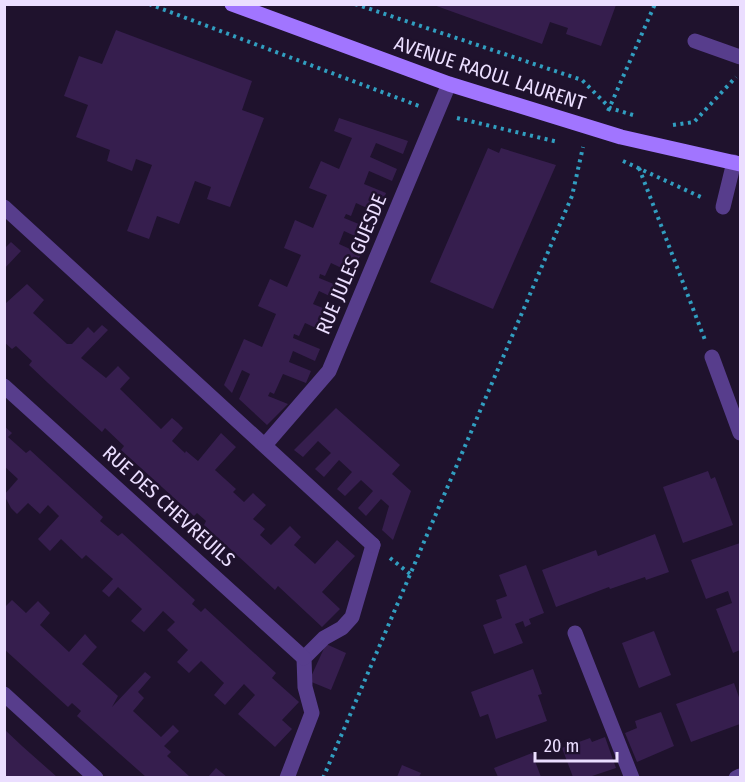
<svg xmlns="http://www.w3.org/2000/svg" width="745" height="782" viewBox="0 0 745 782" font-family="'Fira Sans Condensed',sans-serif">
  <rect width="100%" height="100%" fill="#1f122d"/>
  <g fill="#361e4e">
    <polygon points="431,4 613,4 616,5 601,46 566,34 568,28 550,22 542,44"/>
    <polygon points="116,30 252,81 242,110 264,118 230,207 207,199 211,187 195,181 179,224 157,216 149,239 127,231 152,165 136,159 132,171 107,161 110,150 76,137 88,105 64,96 79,56 102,64"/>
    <polygon points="339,118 408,141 403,154 376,143 370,157 397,169 392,181 369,171 364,184 386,193 378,213 356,203 351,216 346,214 344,218 371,229 366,241 344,231 339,244 361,254 352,273 331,263 325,276 320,274 319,278 346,289 340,301 319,291 313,304 335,313 327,333 305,323 299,336 294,334 293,338 320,349 315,361 293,351 289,362 311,371 306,383 283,374 274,394 270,392 268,396 288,404 267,425 239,399 250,374 242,370 232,393 224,385 244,339 262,347 276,314 258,306 270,279 287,287 301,255 284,248 295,220 313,228 327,195 309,188 321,161 339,169 352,138 334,131"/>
    <polygon points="488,148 499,153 501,148 556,165 493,309 430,282"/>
    <polygon points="11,242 21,251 4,269 4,249"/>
    <polygon points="27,284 44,300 33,313 67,344 72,344 88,327 94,333 102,325 108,330 81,358 106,378 118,366 130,378 120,389 161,429 172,418 178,423 183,428 172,441 185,453 186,451 198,461 221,433 236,447 215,470 236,489 233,492 244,502 253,493 266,505 253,519 265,529 260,535 271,545 290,526 301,537 294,545 315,564 337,540 355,556 322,592 340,609 322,627 278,586 275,590 204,525 206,521 197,513 194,516 121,450 124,446 105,428 102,432 48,383 29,365 32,361 16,346 12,349 4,342 4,301 6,303"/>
    <polygon points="336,408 400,465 392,474 411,491 393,540 382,530 389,506 381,499 366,516 358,508 373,491 361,480 345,496 337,489 352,472 339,460 324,477 315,469 331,453 318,441 303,457 294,450"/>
    <polygon points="4,426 12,433 8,437 26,453 30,450 103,517 100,521 118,536 122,533 195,600 192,604 201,612 205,608 276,673 272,678 299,702 282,720 292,729 275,747 238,714 255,695 244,684 225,705 214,695 224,683 201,661 189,673 177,662 188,650 167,630 175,622 163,611 144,632 131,621 142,609 118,587 109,597 102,591 113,579 86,555 82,559 61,539 50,551 38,539 59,516 48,505 40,514 28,503 17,514 11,508 4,495 18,479 4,466"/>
    <polygon points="708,471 711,479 715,477 733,525 683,543 663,487"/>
    <polygon points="655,534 669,572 646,580 645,577 610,589 609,587 556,607 542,570 596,550 598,556"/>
    <polygon points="740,543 740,650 733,653 716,609 732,603 728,591 706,599 691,560"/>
    <polygon points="526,565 544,613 529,619 531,624 525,627 523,621 515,624 523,643 494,654 483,625 502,618 496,600 507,596 499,575"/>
    <polygon points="12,600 26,613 38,601 50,613 40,625 69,652 85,634 91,641 97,647 82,664 118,696 112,707 145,672 151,677 138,692 144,698 133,711 161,737 173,725 179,731 164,746 171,752 167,756 190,777 146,777 77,716 81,711 72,703 68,707 4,649 4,608"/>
    <polygon points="654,631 671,675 639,688 622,643"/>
    <polygon points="326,644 346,653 331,690 309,681"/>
    <polygon points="533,669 542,694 538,695 547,721 496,739 488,714 480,717 471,692"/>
    <polygon points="734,683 740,700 740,724 691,742 676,704"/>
    <polygon points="661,712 674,746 637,762 625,733 637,728 635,721"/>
    <polygon points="4,729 22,746 57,777 4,777"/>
    <polygon points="605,737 616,768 589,777 573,777 562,748 590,738 592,742"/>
    <polygon points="532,753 541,777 498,777 494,768"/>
    <polygon points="402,765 421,773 419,777 397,777"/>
    <polygon points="216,768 227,777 208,777"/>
  </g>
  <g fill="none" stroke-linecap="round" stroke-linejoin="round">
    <g stroke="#319ec0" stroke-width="4" stroke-dasharray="3 4.5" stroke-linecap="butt">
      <polyline points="149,4 419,106"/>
      <polyline points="355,4 582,80 610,108 633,115"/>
      <polyline points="608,111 655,4"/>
      <polyline points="457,118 558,142"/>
      <polyline points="673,125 694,122 736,77"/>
      <polyline points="623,161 703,198"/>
      <polyline points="639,168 705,340"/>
      <polyline points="390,558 410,574"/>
      <polyline points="323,778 572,196 583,147"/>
    </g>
    <g stroke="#573d8c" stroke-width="15">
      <polyline points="695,41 740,57"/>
      <polyline points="723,207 734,162"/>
      <polyline points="287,778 312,713 305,687 304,658 324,638 342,628 352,617 373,545"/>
    </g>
    <g stroke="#573d8c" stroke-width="15">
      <polyline points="4,207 373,545"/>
      <polyline points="712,357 740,433"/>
      <polyline points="4,386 304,658"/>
      <polyline points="265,445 329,371 449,84"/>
      <polyline points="575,633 632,778"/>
      <polyline points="4,694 96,778"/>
      <polyline points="736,778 740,776"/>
    </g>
    <polyline stroke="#a175ff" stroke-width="15" points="232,4 449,84 621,137 740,164"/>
  </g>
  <g text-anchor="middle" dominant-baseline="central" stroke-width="5" stroke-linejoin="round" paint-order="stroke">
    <g font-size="20" fill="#ebdeff" stroke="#1f122d">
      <text transform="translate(490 73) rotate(18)">AVENUE RAOUL LAURENT</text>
      <text transform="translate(351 264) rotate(-67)">RUE JULES GUESDE</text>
      <text transform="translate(169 506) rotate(42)">RUE DES CHEVREUILS</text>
    </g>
  </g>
  <rect width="745" height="782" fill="none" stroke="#ebdeff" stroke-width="12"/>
  <path d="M535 752v9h82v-9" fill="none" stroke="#ebdeff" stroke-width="3"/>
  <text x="544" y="752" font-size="18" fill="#ebdeff" stroke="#1f122d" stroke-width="4.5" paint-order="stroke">20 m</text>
</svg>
